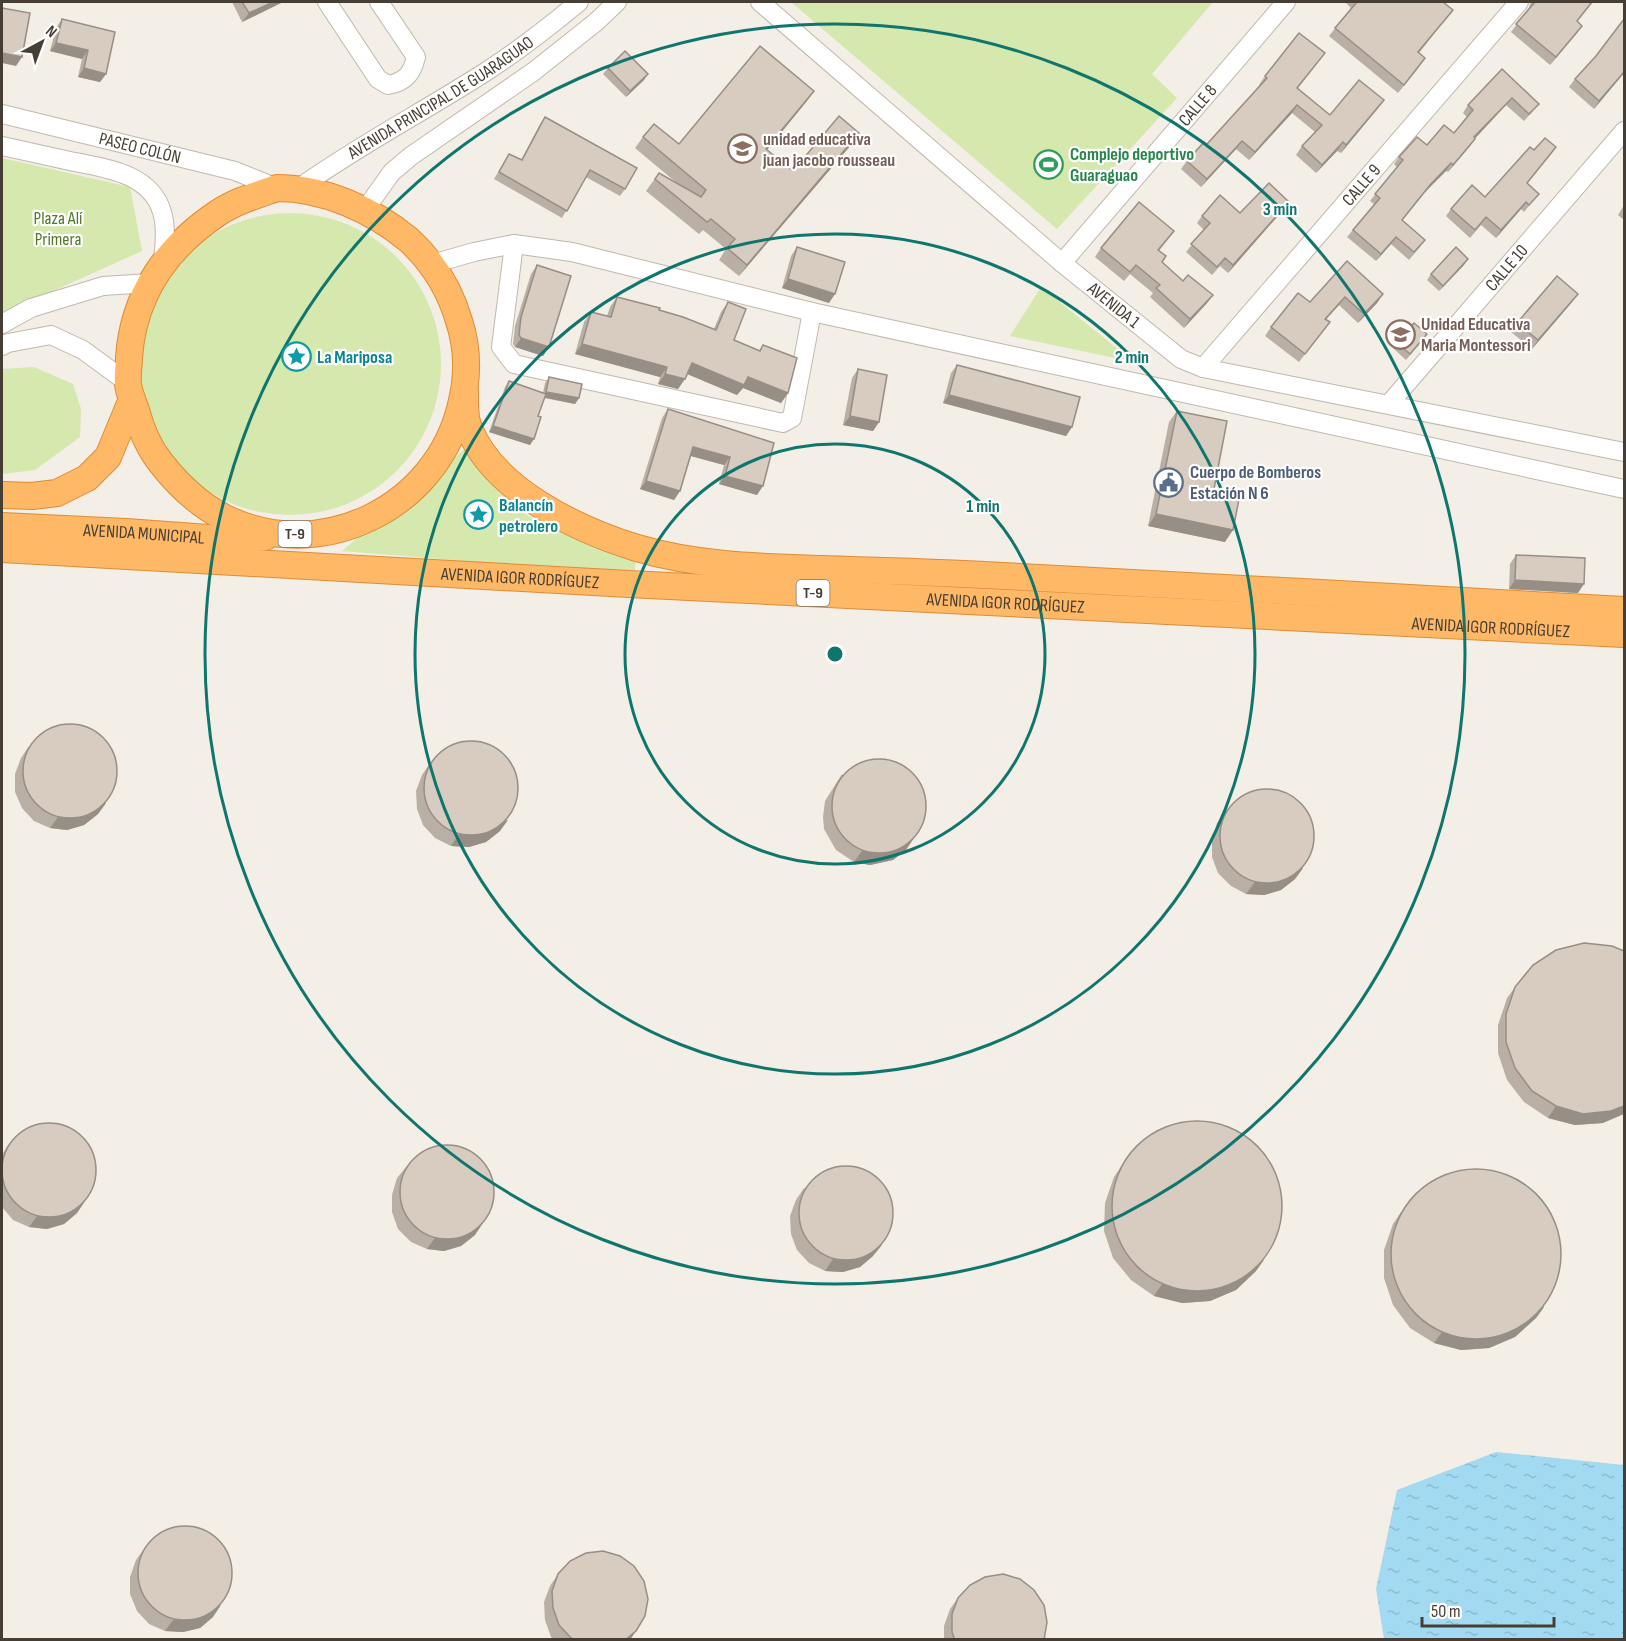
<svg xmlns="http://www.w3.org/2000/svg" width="1626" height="1641" viewBox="0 0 1626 1641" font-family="'Sofia Sans Condensed',sans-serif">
  <defs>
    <pattern id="water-ripples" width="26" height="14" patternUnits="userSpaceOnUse" patternTransform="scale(1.5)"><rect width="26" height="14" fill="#a2daf1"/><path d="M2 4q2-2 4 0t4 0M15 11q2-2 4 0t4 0" fill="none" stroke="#8dbccf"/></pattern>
  </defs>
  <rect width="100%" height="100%" fill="#f3eee6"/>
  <g fill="#d5e8ae">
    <polygon points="791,2 1213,2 1152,74 1177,98 1057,229"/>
    <polygon points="2,158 130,187 142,251 2,314"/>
    <circle cx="290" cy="364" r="151"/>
    <polygon points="1041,287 1134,362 1010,336"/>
    <polygon points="34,367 73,384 81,409 80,437 35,470 2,474 2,369"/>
    <polygon points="466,448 528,516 636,561 634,575 342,551"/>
  </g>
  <polygon fill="url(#water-ripples)" points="1496,1452 1624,1465 1624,1639 1384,1639 1376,1589 1397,1490"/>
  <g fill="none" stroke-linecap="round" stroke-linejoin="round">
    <defs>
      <g id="minor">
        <path d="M327 2 378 79 388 85C405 82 412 74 416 57L379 2"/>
        <path id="s1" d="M760 2 1062 263 1181 359 1203 368 1624 452"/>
        <path id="s2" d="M2 114 235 171 277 188"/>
        <path d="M2 146C24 151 47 156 70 161 103 168 150 172 162 212 167 228 164 247 163 263"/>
        <path id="s3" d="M299 188C359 145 425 111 487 71 519 50 550 26 579 2"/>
        <polyline points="364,211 392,172 411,156 533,72 596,22 617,2"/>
        <polyline points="514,244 501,347 514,364 783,423 792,418 812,312"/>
        <path id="s4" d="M1062 263 1286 2"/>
        <polyline points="432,264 474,252 514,244 572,252 812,312 1624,489"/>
        <polyline points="2,324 31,308 103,286 150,283"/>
        <polyline points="2,346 8,343 51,335 83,350 128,383"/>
        <path id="s5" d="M1203 368 1519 2"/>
        <path id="s6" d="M1389 404 1624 131"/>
      </g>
      <g id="highway">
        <path d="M277 188C324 188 373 210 409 240 433 262 450 290 459 321 468 348 468 377 461 405 437 508 321 565 225 518 199 505 179 486 161 463 148 447 141 429 136 410 133 402 129 393 128 384 127 376 129 366 129 358 133 295 167 247 218 213 236 201 257 195 277 188Z"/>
        <path d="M465 392C465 404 464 417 469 428 493 490 578 530 637 548 698 566 759 567 822 569 876 571 930 572 984 575 1197 585 1411 599 1624 610"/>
        <polyline points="2,495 32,496 57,493 87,478 108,457 132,399"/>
        <path id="s7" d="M2 526 126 532 236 540 265 537"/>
        <path id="s8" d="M2 549 629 584 1624 634"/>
      </g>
    </defs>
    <use href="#minor" stroke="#c2b7ac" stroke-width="20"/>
    <use href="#highway" stroke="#df8b35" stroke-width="28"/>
    <use href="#minor" stroke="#fff" stroke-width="18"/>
    <use href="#highway" stroke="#ffb966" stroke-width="26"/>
  </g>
  <g fill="#baafa4">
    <polygon points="232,2 282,2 281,3 242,22"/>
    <polygon points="1345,2 1443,2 1447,17 1419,53 1420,66 1398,93 1329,36 1351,8"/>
    <polygon points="1532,2 1593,2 1577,21 1582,26 1550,65 1511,32 1529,8 1530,4"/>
    <polygon points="62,19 106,74 100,82 78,77 82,59 50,51 56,28"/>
    <polygon points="1325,53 1298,88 1330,115 1378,108 1341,153 1337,151 1316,173 1296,155 1302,146 1315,132 1292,113 1249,160 1236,149 1201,187 1181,169 1187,161 1207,144 1260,85 1259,85 1265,76"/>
    <polygon points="608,68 644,80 626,97 603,74"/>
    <polygon points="1502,69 1533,111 1524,121 1506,105 1475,138 1470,146 1448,172 1446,171 1425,192 1402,220 1425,240 1420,247 1409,260 1391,244 1376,261 1347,237 1374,204 1370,201 1397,167 1394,164 1399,157 1454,133 1467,117 1463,113 1468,105"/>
    <polygon points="1624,73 1594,109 1569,87 1575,79"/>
    <polygon points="814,91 806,102 767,150 793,171 859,133 851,145 739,276 719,260 726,249 703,230 699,234 646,191 659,173 678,184 635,148 643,137 679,144"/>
    <polygon points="545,117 625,189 620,196 586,177 562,218 494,179 509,154 521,160 540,124"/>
    <polygon points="1556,147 1527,183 1533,201 1524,212 1521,209 1496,238 1481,225 1470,238 1446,216 1451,209 1485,197 1534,150"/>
    <polygon points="1289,202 1283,210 1228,273 1220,266 1212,275 1186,252 1204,230 1197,223 1202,216 1240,213"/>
    <polygon points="1624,205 1624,220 1618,215"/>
    <polygon points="1174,231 1159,251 1162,262 1183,281 1213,295 1207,303 1184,328 1150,297 1153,293 1130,274 1124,281 1095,257 1101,248"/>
    <polygon points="797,247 829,303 782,288 791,256"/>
    <polygon points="1347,261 1383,294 1377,303 1358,323 1339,305 1326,319 1323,331 1299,362 1265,336 1271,327 1310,302"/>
    <polygon points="537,265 549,347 543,356 515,347 513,344 515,326 531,274"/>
    <polygon points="1464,265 1439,291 1427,280 1431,274"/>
    <polygon points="617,297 714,329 721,312 728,302 734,340 759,351 763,345 788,393 781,403 743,388 737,395 687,374 678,389 658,384 660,377 575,354 584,322 591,312 607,316 610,307"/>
    <polygon points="1572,302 1532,349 1511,332 1517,323"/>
    <polygon points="1423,340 1406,360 1393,348 1397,343"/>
    <polygon points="957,365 1072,427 1066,436 943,403 951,373"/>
    <polygon points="858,369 879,422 873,431 843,425 852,378"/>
    <polygon points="549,377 579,398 575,404 544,398 538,416 530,445 489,432 505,387 509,381 543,393 545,383"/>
    <polygon points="668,409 774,443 757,495 719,484 724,465 691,456 680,491 674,500 640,489 662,418"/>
    <polygon points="1177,411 1214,489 1225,542 1148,526 1169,422"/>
    <polygon points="1516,555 1578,593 1509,589 1510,564"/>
    <polygon points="29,746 106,803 98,814 84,825 67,830 50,828 34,821 22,808 15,792 15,774 21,758"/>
    <polygon points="430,763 500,831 486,842 469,847 451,846 435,838 423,825 417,809 416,791 422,775"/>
    <polygon points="842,774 906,850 893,860 870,865 854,862 836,850 824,829 823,817 825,801"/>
    <polygon points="1226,811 1303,868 1295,879 1281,890 1264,895 1246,894 1231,886 1218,873 1212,857 1212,839 1217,823"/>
    <polygon points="1515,987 1603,1123 1575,1125 1548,1118 1524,1102 1507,1080 1498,1053 1498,1025 1507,998"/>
    <polygon points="8,1145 85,1201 77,1213 64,1224 47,1229 29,1227 13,1220 2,1207 2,1155"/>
    <polygon points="1122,1165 1256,1271 1236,1290 1210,1301 1182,1303 1154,1296 1131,1280 1113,1258 1104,1231 1105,1203 1114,1177"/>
    <polygon points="406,1167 475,1235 461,1246 444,1251 427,1249 411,1242 398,1229 392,1212 392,1195 397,1178"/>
    <polygon points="804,1188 873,1256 860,1267 843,1272 825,1271 809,1263 797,1250 791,1234 790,1216 796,1200"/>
    <polygon points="1401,1212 1544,1307 1536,1318 1515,1337 1489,1348 1461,1350 1434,1343 1410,1328 1393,1305 1384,1278 1384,1250 1393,1224"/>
    <polygon points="144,1549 213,1617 200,1628 183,1632 165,1631 149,1624 137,1611 130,1594 130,1577 136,1560"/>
    <polygon points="558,1574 630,1640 554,1640 551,1637 545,1620 544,1602 550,1586"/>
    <polygon points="958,1598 1044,1640 944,1640 944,1626 950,1609"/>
  </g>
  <g fill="#978e86">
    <polygon points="273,2 282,2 281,3 242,22 249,13"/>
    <polygon points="1582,26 1577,33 1550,65 1556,57"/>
    <polygon points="56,43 88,50 82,59 50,51"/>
    <polygon points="2,53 22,57 16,66 2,63"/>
    <polygon points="84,68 106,74 100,82 78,77"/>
    <polygon points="1624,72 1624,73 1594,109 1599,101"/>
    <polygon points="648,74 644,80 626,97 630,91"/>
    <polygon points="814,91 806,102 758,161 766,149"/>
    <polygon points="1512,98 1506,105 1469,145 1474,137"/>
    <polygon points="1384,100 1378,108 1341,153 1346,145"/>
    <polygon points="1297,105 1292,113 1249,160 1255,152"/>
    <polygon points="859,133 851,145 739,276 747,265"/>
    <polygon points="1475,139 1470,146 1448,172 1453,165"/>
    <polygon points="1242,141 1236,149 1201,187 1207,179"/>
    <polygon points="1343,142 1337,151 1316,173 1322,165"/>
    <polygon points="1451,163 1446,171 1425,192 1397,227 1430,185"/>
    <polygon points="1289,202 1283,210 1228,273 1233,265"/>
    <polygon points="1526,202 1521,209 1496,238 1501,230"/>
    <polygon points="1396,237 1391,244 1376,261 1381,254"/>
    <polygon points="1468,259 1464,265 1439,291 1443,286"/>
    <polygon points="788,279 835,294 829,303 782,288"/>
    <polygon points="1383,294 1377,303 1358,323 1364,314"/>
    <polygon points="1578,294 1572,302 1532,349 1538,340"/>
    <polygon points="1213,295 1207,303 1184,328 1190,319"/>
    <polygon points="1345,297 1339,305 1319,327 1325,319"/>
    <polygon points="521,338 549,347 543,356 515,347"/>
    <polygon points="582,344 667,367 660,377 575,354"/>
    <polygon points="692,363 748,377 788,393 781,403 743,388 737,395 685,373"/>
    <polygon points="665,374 685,379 678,389 658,384"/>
    <polygon points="546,392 579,398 575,404 542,397"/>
    <polygon points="949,395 1072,427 1066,436 943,403"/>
    <polygon points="850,416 879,422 873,431 843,425"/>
    <polygon points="493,426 534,439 530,445 489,432"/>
    <polygon points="693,447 730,457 724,465 687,455"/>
    <polygon points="725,476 763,486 757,495 719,484"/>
    <polygon points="646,481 680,491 674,500 640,489"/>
    <polygon points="1156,514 1233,530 1225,542 1148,526"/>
    <polygon points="1515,580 1584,584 1578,593 1509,589"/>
    <polygon points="106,803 98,814 84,825 67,830 50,828 58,817"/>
    <polygon points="508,820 500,831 486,842 469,847 451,846 459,834"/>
    <polygon points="914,838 906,850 893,860 870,865 854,862 862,851"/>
    <polygon points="1303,868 1295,879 1281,890 1264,895 1246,894 1255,882"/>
    <polygon points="1556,1106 1624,1106 1624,1114 1603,1123 1575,1125 1548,1118"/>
    <polygon points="85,1201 77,1213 64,1224 47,1229 29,1227 37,1216"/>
    <polygon points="483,1223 475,1235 461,1246 444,1251 427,1249 435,1238"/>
    <polygon points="882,1245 873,1256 860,1267 843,1272 825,1271 833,1259"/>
    <polygon points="1264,1260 1256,1271 1236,1290 1210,1301 1182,1303 1154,1296 1162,1284"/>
    <polygon points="1544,1307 1536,1318 1515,1337 1489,1348 1461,1350 1434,1343 1442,1332"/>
    <polygon points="221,1605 213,1617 200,1628 183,1632 165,1631 173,1620"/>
    <polygon points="636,1631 630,1640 625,1640"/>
  </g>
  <g fill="#d8cbbf" stroke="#978e86" stroke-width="1.5">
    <polygon points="242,2 273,2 249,13"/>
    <polygon points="1357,2 1443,2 1453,10 1418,52 1425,58 1404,85 1335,28"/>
    <polygon points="1535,2 1592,2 1577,21 1582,26 1556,57 1516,24"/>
    <polygon points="2,8 30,13 22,57 2,53"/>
    <polygon points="62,19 115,32 106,74 84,68 88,50 56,43"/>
    <polygon points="1624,19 1624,72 1599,101 1575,79 1596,56"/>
    <polygon points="1299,33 1325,53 1297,88 1330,115 1359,80 1384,100 1346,145 1343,142 1322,165 1302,146 1322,125 1297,105 1255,152 1242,141 1207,179 1187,161 1204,142 1207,144 1267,78 1265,76"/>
    <polygon points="760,46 814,91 766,149 793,171 839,116 859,133 747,265 727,248 735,239 711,219 707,222 655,179 659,173 701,197 706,190 643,137 654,124 679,144"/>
    <polygon points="625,51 648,74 630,91 608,68"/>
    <polygon points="1502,69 1539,104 1529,114 1512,98 1474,137 1475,139 1453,165 1451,163 1430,185 1402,220 1425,240 1414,252 1396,237 1381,254 1353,230 1380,198 1375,194 1403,160 1399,157 1417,137 1427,145 1444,125 1454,133 1473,110 1468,105"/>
    <polygon points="545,117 637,168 625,189 590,170 567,211 499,172 509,154 522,160"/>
    <polygon points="1545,138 1556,147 1527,183 1539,194 1529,205 1526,202 1501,230 1486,217 1475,230 1451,209 1472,185 1485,197 1530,147 1534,150"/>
    <polygon points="1269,183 1289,202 1233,265 1225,258 1217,267 1191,244 1210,223 1202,216 1220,195 1240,213"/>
    <polygon points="1139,202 1174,231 1158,250 1166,256 1162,262 1183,281 1188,275 1213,295 1190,319 1156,288 1160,285 1136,265 1130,272 1101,248"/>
    <polygon points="797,247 845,262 835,294 788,279"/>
    <polygon points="1456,247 1468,259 1443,286 1431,274"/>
    <polygon points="1347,261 1383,294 1364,314 1345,297 1325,319 1330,322 1305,354 1271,327 1298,293 1310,302"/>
    <polygon points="537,265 571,276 549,347 521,338 519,335 521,317"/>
    <polygon points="1557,276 1578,294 1538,340 1517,323"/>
    <polygon points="617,297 660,308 659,310 683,317 716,330 728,302 746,309 734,340 760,351 763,345 797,358 788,393 748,377 744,385 692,363 685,379 665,374 667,367 582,344 591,312 611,317"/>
    <polygon points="1414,323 1427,334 1410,354 1397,343"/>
    <polygon points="957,365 1080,397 1072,427 949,395"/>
    <polygon points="858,369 887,375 879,422 850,416"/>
    <polygon points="549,377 582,384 579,398 546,392"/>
    <polygon points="509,381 546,394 538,416 541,417 534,439 493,426"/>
    <polygon points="668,409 774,443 763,486 725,476 730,457 693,447 680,491 646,481"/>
    <polygon points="1177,411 1227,421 1214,489 1240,494 1233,530 1156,514"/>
    <polygon points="1516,555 1585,558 1584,584 1515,580"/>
    <circle cx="70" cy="771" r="47"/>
    <circle cx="471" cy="788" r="47"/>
    <circle cx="879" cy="806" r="47"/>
    <circle cx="1267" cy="836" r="47"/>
    <polygon points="1584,943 1612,946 1624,951 1624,1106 1611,1111 1583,1114 1556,1106 1532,1091 1515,1068 1506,1042 1506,1014 1515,987 1533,965 1556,950"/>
    <circle cx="1197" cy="1206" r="85"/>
    <circle cx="49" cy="1170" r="47"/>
    <circle cx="447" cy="1192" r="47"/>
    <circle cx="846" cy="1213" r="47"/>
    <circle cx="1476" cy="1254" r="85"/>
    <circle cx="185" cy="1573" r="47"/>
    <polygon points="603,1551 620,1556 634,1566 644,1581 648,1599 645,1616 636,1631 625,1640 575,1640 571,1638 559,1625 553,1608 552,1591 558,1574 570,1561 586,1553"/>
    <polygon points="1003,1574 1020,1579 1034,1590 1044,1605 1047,1622 1044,1640 955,1640 952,1632 952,1614 958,1598 970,1585 985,1577"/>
  </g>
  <g fill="none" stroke="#0f766e" stroke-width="3">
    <circle cx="835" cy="654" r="210"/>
    <circle cx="835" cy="654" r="420"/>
    <circle cx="835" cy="654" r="630"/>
  </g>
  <defs>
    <symbol id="school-ring" viewBox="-11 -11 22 22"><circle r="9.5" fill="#fff" stroke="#8d6e63" stroke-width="1.5"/><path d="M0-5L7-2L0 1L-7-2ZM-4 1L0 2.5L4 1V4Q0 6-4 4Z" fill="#8d6e63"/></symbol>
    <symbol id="stadium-ring" viewBox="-11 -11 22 22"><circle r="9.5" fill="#fff" stroke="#2e9e5b" stroke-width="1.5"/><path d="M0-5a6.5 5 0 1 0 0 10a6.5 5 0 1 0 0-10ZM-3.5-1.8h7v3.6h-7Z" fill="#2e9e5b"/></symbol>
    <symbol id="sight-ring" viewBox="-11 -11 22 22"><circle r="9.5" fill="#fff" stroke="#0f9aa8" stroke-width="1.5"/><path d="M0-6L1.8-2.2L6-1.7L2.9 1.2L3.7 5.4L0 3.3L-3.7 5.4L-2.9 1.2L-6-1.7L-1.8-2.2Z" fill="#0f9aa8"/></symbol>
    <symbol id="civic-ring" viewBox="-11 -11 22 22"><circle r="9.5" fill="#fff" stroke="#5c6f8a" stroke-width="1.5"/><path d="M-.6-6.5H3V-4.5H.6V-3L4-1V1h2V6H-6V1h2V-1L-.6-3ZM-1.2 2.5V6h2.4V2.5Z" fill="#5c6f8a"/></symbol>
  </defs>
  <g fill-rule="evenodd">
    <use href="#school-ring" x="726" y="132" width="33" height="33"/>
    <use href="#stadium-ring" x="1032" y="148" width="33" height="33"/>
    <use href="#school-ring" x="1384" y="318" width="33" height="33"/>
    <use href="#sight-ring" x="280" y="340" width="33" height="33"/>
    <use href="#civic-ring" x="1152" y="466" width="33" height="33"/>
    <use href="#sight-ring" x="462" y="498" width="33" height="33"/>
  </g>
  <g text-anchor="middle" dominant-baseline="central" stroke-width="4.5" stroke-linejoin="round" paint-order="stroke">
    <g fill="#fff" stroke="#7e7872" stroke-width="1.5">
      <rect x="278.5" y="521" width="33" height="26" rx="4.5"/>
      <rect x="796.5" y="580" width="33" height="26" rx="4.5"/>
    </g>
    <g font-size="16" font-weight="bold" fill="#463e35">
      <text x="295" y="534">T-9</text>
      <text x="813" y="593">T-9</text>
    </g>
    <g font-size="18" fill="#463e35" stroke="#fff">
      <text stroke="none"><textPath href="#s3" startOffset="168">AVENIDA PRINCIPAL DE GUARAGUAO</textPath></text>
      <text stroke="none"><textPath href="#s4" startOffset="208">CALLE 8</textPath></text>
      <text stroke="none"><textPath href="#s2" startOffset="142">PASEO COLÓN</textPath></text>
      <text stroke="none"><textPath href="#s5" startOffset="242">CALLE 9</textPath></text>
      <text stroke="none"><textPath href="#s6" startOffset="180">CALLE 10</textPath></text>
      <text stroke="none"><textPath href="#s1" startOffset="466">AVENIDA 1</textPath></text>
      <text stroke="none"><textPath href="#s7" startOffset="142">AVENIDA MUNICIPAL</textPath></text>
      <text stroke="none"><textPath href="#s8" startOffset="519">AVENIDA IGOR RODRÍGUEZ</textPath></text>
      <text stroke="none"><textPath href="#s8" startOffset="1005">AVENIDA IGOR RODRÍGUEZ</textPath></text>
      <text stroke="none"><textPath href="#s8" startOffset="1491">AVENIDA IGOR RODRÍGUEZ</textPath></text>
    </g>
    <g font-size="18" font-weight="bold" fill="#785e54" stroke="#fff" text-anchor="start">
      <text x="763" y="139">unidad educativa<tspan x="763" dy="21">juan jacobo rousseau</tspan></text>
      <text x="1421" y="324">Unidad Educativa<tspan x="1421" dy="21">Maria Montessori</tspan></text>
    </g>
    <g font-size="18" font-weight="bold" fill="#27864d" stroke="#fff" text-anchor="start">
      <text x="1070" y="154">Complejo deportivo<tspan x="1070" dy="21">Guaraguao</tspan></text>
    </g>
    <g font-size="18" fill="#507928" stroke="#fff">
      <text x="58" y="218">Plaza Alí<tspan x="58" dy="21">Primera</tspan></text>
    </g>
    <g font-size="18" font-weight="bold" fill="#0d838f" stroke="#fff" text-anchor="start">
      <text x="317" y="357">La Mariposa</text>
      <text x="499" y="505">Balancín<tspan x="499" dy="21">petrolero</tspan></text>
    </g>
    <g font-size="18" font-weight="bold" fill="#4e5e75" stroke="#fff" text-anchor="start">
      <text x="1190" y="472">Cuerpo de Bomberos<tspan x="1190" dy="21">Estación N 6</tspan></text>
    </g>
  </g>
  <circle cx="835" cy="654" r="9" fill="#0f766e" stroke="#fff" stroke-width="3"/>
  <g font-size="18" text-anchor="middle" font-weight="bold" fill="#0f766e" stroke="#fff" stroke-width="4.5" stroke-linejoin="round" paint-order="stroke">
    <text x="1280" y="215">3 min</text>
    <text x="1132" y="363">2 min</text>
    <text x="983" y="512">1 min</text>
  </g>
  <rect width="1626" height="1641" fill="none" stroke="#463e35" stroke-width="6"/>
  <g transform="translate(42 42) rotate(41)" stroke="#ffffff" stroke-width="4.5" paint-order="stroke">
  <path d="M0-4.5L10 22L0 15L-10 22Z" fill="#463e35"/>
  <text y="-9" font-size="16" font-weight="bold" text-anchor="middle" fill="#463e35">N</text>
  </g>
  <path d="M1422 1617v9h132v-9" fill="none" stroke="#463e35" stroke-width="3"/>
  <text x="1431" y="1617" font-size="18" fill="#463e35" stroke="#ffffff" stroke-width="4.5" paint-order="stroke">50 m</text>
</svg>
